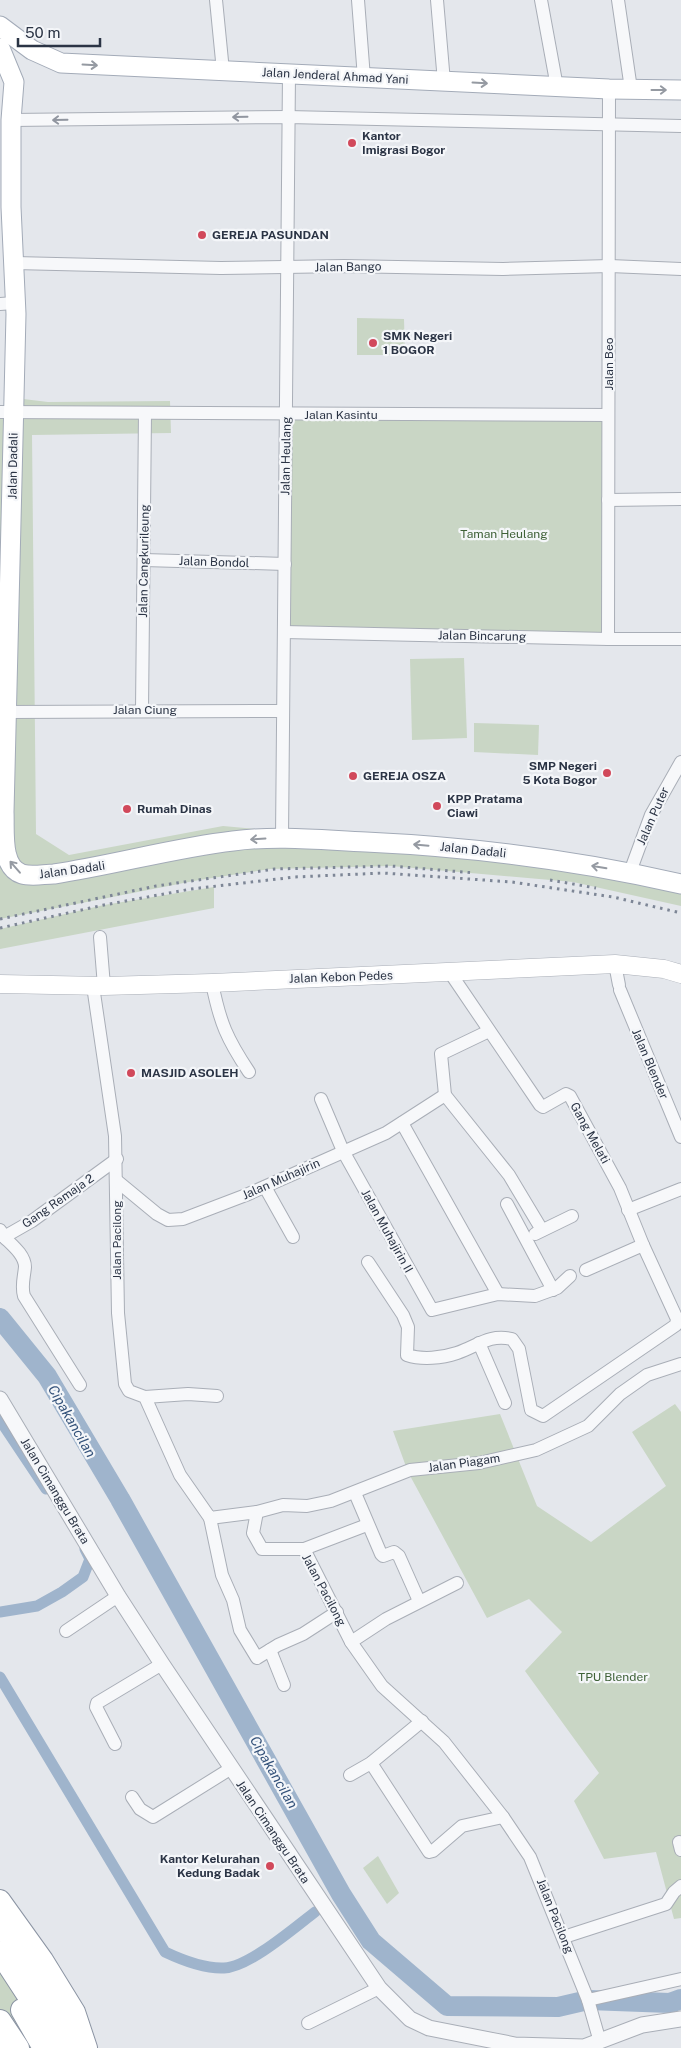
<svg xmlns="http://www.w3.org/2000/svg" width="681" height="2048" viewBox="0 0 681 2048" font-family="'Public Sans',sans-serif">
  <rect width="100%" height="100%" fill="#e4e7ec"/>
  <g fill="#c9d6c5">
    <polygon points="357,318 404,319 405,355 357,355"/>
    <polygon points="15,398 48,402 170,401 171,433 32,435 36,834 69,855 223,826 417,844 681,885 681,906 573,882 391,866 270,869 199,880 0,919 0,413"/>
    <polygon points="286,408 608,415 608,639 284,632"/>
    <polygon points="464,658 467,738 412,740 410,659"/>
    <polygon points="474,723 539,725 538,755 474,752"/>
    <polygon points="214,887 214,908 0,949 0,929 104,905"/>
    <polygon points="675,1404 681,1412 681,1918 674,1919 656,1852 604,1859 574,1801 599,1773 525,1671 562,1632 529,1599 487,1618 408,1472 393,1431 500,1414 537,1506 591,1542 666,1486 632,1432"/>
    <polygon points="378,1856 399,1893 387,1904 363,1868"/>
    <polygon points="0,1952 63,2048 26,2048 0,2010"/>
  </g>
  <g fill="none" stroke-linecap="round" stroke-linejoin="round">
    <g stroke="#9fb4cc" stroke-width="11">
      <polyline points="0,1420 46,1489"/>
      <polyline points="0,1612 37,1606 62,1592 83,1577 90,1559 85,1549"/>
      <path d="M0 1677 165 1952C182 1960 204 1969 224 1968 249 1967 294 1928 315 1912"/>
    </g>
    <polyline stroke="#9fb4cc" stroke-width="20" points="0,1318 47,1376 120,1499 341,1894 371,1941 447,2006 558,2007 588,2000 670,2003 681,1999"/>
    <defs>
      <g id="minor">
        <polyline points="216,0 223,71"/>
        <polyline points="358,0 364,78"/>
        <polyline points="437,0 444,82"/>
        <polyline points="541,0 557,87"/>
        <polyline points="618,0 631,89"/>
        <polyline points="11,120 288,117 681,126"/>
        <polyline points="15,263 221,268 344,266 503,269 610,266 681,269"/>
        <polyline points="0,304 14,303"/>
        <polyline points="0,412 608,415"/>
        <polyline points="608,500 681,499"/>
        <polyline points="144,560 285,564"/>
        <polyline points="284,632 608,639 681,639"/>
        <polyline points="608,639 609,89"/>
        <polyline points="142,710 145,413"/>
        <polyline points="7,712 283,711"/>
        <polyline points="282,837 289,74"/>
        <polyline points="630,872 651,815 681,762"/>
        <polyline points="100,937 104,986"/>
        <polyline points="615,964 619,985"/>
        <path d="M212 983C220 1023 227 1039 249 1072"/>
        <polyline points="93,986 115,1136 118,1313 125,1384 129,1391 145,1397 180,1475 210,1518 257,1512 253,1533 262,1549 304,1549 351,1642 382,1686 444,1742 503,1817 530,1857 588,2000 600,2042"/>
        <polyline points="620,990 681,1137"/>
        <polyline points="489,1031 441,1054 445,1095 509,1175 542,1230"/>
        <polyline points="321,1099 343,1151 432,1310 498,1294 535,1296 557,1288 570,1276"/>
        <polyline points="402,1123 498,1294"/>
        <polyline points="117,1181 157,1214 168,1220 183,1219 246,1195 386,1133 445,1095"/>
        <polyline points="265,1187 293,1237"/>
        <polyline points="507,1204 553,1290"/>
        <polyline points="628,1210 681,1189"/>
        <polyline points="0,1230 4,1237 32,1221 117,1159"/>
        <polyline points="535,1234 572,1216"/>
        <path d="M4 1237C12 1245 25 1255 25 1267 24 1278 21 1286 24 1296L80 1385"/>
        <path d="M368 1262 403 1315 408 1327 407 1355C422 1360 442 1358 457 1353 478 1346 488 1334 512 1339L519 1349 531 1410 543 1416 676 1325 677 1319 643 1245 620 1188 570 1096 566 1094 543 1107 540 1105 451 974"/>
        <polyline points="586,1270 643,1245"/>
        <polyline points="479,1343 505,1403"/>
        <polyline points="145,1397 188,1394 217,1396"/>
        <polyline points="355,1493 381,1554 383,1556 394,1552 399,1556 419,1601"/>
        <polyline points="257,1512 283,1505 307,1506 331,1501 410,1470 479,1463 536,1450 588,1426 620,1394 647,1375 681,1364"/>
        <polyline points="210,1518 222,1575 233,1600 240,1630 257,1658 278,1645 303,1634 337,1612"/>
        <polyline points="304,1549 367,1525"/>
        <polyline points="66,1631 118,1596"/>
        <polyline points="351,1642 386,1619 457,1583"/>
        <polyline points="270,1650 284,1685"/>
        <polyline points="115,1744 96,1707 97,1703 162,1664"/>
        <polyline points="371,1763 429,1852 433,1851 462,1826 503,1817"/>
        <polyline points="350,1775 371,1763 422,1721"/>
        <polyline points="132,1797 140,1809 153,1817 230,1769"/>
        <polyline points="679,1842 681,1850"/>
        <polyline points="564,1937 666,1904 674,1892 681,1886"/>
        <polyline points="588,2000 681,1979"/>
        <polyline points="308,2023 379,1988"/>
      </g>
      <polyline id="tertiary" points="0,1399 118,1596 162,1664 379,1988 410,2019 429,2028 515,2045 584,2047 642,2025 681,2019"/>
      <polyline id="secondary" points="0,984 104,986 212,983 615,964 664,969 681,974"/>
      <g id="primary">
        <polyline points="0,26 32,50 61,63 609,89 681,90"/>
        <path d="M0 48 14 82 11 120V207L16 314 4 812C5 830 0 867 22 874 32 877 44 874 54 874 114 865 173 848 233 841 277 835 322 840 366 842 472 847 577 860 681 884"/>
      </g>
      <g id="trunk">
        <polyline points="0,1900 43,1960 75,2012 87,2048"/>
        <polyline points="0,2044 2,2048"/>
      </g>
      <g id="motorway">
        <polyline points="0,1921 55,2003 77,2048"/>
        <polyline points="0,1952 58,2041"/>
        <polyline points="22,2010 44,2048"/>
        <polyline points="0,2021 18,2048"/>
      </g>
    </defs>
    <use href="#minor" stroke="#a9aeb7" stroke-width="14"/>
    <use href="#tertiary" stroke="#a9aeb7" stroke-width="17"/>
    <use href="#secondary" stroke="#a9aeb7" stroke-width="19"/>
    <use href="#primary" stroke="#a3abb8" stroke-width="21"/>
    <use href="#trunk" stroke="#8b94a3" stroke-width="22"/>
    <use href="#motorway" stroke="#8b94a3" stroke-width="24"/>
    <use href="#minor" stroke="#f7f8fa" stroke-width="12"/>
    <use href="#tertiary" stroke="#f7f8fa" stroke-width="15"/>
    <use href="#secondary" stroke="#fff" stroke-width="18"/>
    <use href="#primary" stroke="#fff" stroke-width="19"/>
    <use href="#trunk" stroke="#fff" stroke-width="20"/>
    <use href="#motorway" stroke="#fff" stroke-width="22"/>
    <g stroke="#7d8696" stroke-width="3" stroke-dasharray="2.5 5" stroke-linecap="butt">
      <polyline points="550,880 596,888"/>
      <polyline points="0,919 156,886 275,869 391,866 475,873"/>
      <polyline points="0,928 104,905 191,889 295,877 383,873 512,882 613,897 681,913"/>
    </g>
  </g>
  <defs><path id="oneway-shaft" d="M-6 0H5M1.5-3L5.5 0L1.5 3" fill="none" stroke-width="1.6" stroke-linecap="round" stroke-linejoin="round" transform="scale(1.25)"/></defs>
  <g stroke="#959aa2">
    <use href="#oneway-shaft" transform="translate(90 65) rotate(3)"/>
    <use href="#oneway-shaft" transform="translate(480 83) rotate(3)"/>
    <use href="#oneway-shaft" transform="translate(659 90)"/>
    <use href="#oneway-shaft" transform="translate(258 839) rotate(176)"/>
    <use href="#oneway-shaft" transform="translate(421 845) rotate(-175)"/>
    <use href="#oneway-shaft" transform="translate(15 867) rotate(-131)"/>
    <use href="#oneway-shaft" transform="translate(599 867) rotate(-171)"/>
  </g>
  <g stroke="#9196a0">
    <use href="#oneway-shaft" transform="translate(240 117) rotate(179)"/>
    <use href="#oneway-shaft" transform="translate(60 120) rotate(179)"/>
  </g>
  <g fill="#d1495b" stroke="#f4f6f9" stroke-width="2">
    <circle cx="352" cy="143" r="5"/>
    <circle cx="202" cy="235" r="5"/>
    <circle cx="373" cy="343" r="5"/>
    <circle cx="607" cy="773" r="5"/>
    <circle cx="353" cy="776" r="5"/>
    <circle cx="437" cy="806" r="5"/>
    <circle cx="127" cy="809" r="5"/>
    <circle cx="131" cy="1073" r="5"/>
    <circle cx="270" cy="1866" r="5"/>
  </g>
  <g text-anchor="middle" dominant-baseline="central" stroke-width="4.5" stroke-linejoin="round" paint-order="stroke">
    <g font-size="12" fill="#2b3445" stroke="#f4f6f9">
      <text transform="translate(335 76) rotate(3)">Jalan Jenderal Ahmad Yani</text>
      <text transform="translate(348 267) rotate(-1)">Jalan Bango</text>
      <text transform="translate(609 364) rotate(-90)">Jalan Beo</text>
      <text x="341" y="415">Jalan Kasintu</text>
      <text transform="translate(286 456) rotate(-89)">Jalan Heulang</text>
      <text transform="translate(13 466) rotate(-89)">Jalan Dadali</text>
      <text transform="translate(144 561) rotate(-89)">Jalan Cangkurileung</text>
      <text transform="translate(214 562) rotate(2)">Jalan Bondol</text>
      <text transform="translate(482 636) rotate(1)">Jalan Bincarung</text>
      <text x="145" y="710">Jalan Ciung</text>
      <text transform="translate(653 816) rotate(-66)">Jalan Puter</text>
      <text transform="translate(473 850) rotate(6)">Jalan Dadali</text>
      <text transform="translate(72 870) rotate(-8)">Jalan Dadali</text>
      <text transform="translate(341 977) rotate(-2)">Jalan Kebon Pedes</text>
      <text transform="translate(650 1064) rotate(67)">Jalan Blender</text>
      <text transform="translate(590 1133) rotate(61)">Gang Melati</text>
      <text transform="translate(281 1179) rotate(-24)">Jalan Muhajirin</text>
      <text transform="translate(58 1201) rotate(-35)">Gang Remaja 2</text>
      <text transform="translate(387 1231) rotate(61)">Jalan Muhajirin II</text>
      <text transform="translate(117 1240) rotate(-90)">Jalan Pacilong</text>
      <text transform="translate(464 1463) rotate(-8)">Jalan Piagam</text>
      <text transform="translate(55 1491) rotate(59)">Jalan Cimanggu Brata</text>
      <text transform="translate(324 1590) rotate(62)">Jalan Pacilong</text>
      <text transform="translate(273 1832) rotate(56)">Jalan Cimanggu Brata</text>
      <text transform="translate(555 1916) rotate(68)">Jalan Pacilong</text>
    </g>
    <g font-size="12" font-weight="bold" fill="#2b3445" stroke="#f4f6f9" text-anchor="start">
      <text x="362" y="136">Kantor<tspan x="362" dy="14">Imigrasi Bogor</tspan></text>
      <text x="212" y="235">GEREJA PASUNDAN</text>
      <text x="383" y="336">SMK Negeri<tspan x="383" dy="14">1 BOGOR</tspan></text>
      <text x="597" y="766" text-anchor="end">SMP Negeri<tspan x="597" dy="14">5 Kota Bogor</tspan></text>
      <text x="363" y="776">GEREJA OSZA</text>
      <text x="447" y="799">KPP Pratama<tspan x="447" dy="14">Ciawi</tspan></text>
      <text x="137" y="809">Rumah Dinas</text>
      <text x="141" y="1073">MASJID ASOLEH</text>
      <text x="260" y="1859" text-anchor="end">Kantor Kelurahan<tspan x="260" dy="14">Kedung Badak</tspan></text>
    </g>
    <g font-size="12" fill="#3f6138" stroke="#f4f6f9">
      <text x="504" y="534">Taman Heulang</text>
      <text x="613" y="1677">TPU Blender</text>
    </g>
    <g font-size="14" font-style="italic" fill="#34527a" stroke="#f4f6f9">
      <text transform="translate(72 1421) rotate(60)">Cipakancilan</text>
      <text transform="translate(274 1772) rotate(60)">Cipakancilan</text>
    </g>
  </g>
  <path d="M18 38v8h82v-8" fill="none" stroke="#2b3445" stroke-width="2.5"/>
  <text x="25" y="38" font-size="15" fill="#2b3445" stroke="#f4f6f9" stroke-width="4" paint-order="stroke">50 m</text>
</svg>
